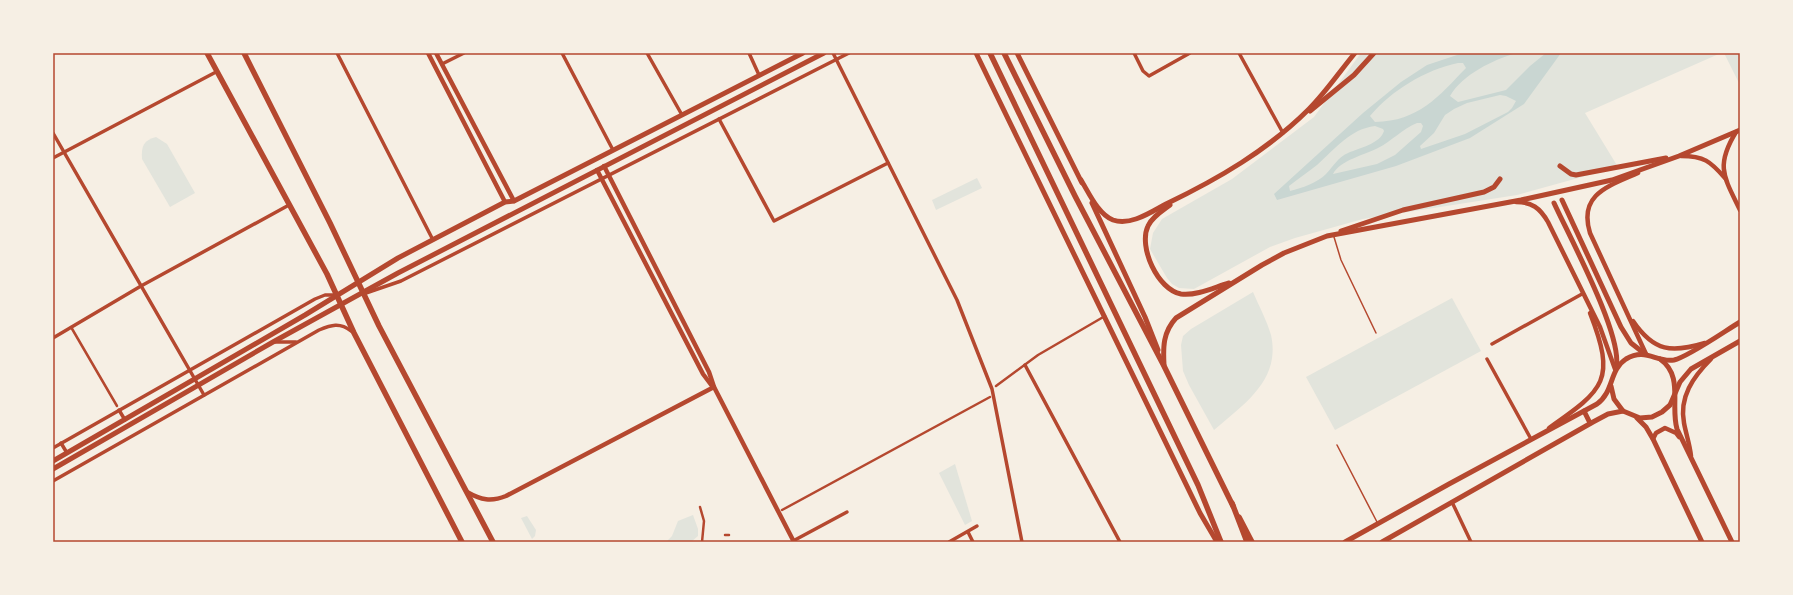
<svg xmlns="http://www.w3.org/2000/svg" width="1793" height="595" viewBox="0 0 1793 595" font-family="'Nunito Sans',sans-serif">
  <rect width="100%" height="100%" fill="#f6efe4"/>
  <g fill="#e2e4dc">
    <polygon points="1361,53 1721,53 1585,113 1618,167 1517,195 1363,219 1295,238 1270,247 1194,289 1179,288 1172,284 1167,278 1150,249 1153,233 1162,219 1232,179 1314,117"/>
    <polygon points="1724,53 1740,53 1740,85"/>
    <path d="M156 137 167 144 195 193 170 207 142 159C141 146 144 140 156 137Z"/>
    <polygon points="977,178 982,188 936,210 932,200"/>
    <path d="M1253 292C1259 306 1267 321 1271 335 1281 380 1244 404 1214 430L1189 385 1183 371 1181 345 1183 336 1191 329Z"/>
    <polygon points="1452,298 1481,351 1335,430 1306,377"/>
    <polygon points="955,464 972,521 965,525 939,473"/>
    <polygon points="693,515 698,529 698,536 691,542 666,542 672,536 678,521"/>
    <polygon points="527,516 536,530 535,536 532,539 521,518"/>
  </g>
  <path fill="#c9d6d2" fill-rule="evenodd" d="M1463 53H1516C1493 60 1463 74 1450 96L1458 102 1506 90 1530 66 1546 53H1561L1524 104 1470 138 1396 166 1277 200 1274 194 1363 113 1401 82 1427 65ZM1458 63H1463L1466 68C1438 97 1419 121 1375 122L1370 116C1392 90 1425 70 1458 63ZM1500 95 1506 96 1516 101 1512 108 1508 112 1465 134 1421 149 1420 146 1434 133 1445 115 1454 109 1467 103ZM1417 123H1421L1423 126 1421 132 1395 155 1377 164 1333 174C1340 160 1365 155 1378 148 1392 141 1402 129 1417 123ZM1375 126 1383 129 1384 131C1380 144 1359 148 1348 153 1338 157 1333 167 1326 174 1317 183 1302 188 1290 191L1289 186C1298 179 1308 172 1317 165 1335 149 1350 129 1375 126Z"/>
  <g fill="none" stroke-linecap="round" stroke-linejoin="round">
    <g stroke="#b5482f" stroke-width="1.5">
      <polyline points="1334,237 1341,260 1376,333"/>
      <polyline points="1337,445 1377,522"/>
    </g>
    <g stroke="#b5482f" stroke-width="2.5">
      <polyline points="71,327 117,406"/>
      <polyline points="996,386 1038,355 1105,316"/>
      <polyline points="700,507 704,521 702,542"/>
      <polyline points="782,510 990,397"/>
      <polyline points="725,535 729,535"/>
    </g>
    <g stroke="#b5482f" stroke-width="3.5">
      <polyline points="337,53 433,240"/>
      <polyline points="562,53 613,150"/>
      <polyline points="647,53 682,115"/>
      <polyline points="749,53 759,75"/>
      <polyline points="833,53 957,300 992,389 1022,542"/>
      <polyline points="1134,53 1143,71 1149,76 1190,53"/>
      <polyline points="1239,53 1283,133"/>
      <polyline points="442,64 464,53"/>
      <polyline points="719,119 774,221 888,163"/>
      <polyline points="53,133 204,395"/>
      <polyline points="53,158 216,72"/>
      <polyline points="366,293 401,281 849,53"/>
      <polyline points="53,338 141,286 289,205"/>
      <polyline points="274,342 296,342"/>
      <polyline points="1492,344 1582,294"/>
      <polyline points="1487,359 1531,439"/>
      <polyline points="1025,365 1120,542"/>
      <polyline points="119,410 125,420"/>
      <polyline points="61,443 67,453"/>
      <polyline points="53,448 315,299 325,295 336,295"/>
      <path d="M53 481 319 330C331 325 340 322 351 331"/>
      <polyline points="1452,502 1471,542"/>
      <polyline points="968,532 973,542"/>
      <polyline points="793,541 847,512"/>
      <polyline points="949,542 977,526"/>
    </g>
    <g stroke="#b5482f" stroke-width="4.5">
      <polyline points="428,53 505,202"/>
      <polyline points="436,53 514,201"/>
      <path d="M1736 132C1715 166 1724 177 1740 210"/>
      <path d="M1681 156C1704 156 1710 161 1725 178"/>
      <polyline points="604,166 709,372 714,387 794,542"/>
      <polyline points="597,170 703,374 712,386"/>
      <path d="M1638 173C1609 186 1578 194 1590 233L1646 354"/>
      <path d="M1516 202C1532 202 1540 208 1548 222L1600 327 1615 369"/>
      <path d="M1633 321C1654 352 1672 353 1705 343"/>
      <path d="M1549 428C1605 389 1616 380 1590 313"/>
      <polyline points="1653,439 1656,433 1665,428 1676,433 1679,437"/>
      <path d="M1691 456C1690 445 1686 434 1684 423 1679 397 1693 377 1711 359"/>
      <path d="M467 492C481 500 491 502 506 496L714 387"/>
    </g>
    <g stroke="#b5482f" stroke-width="5">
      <polyline points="976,53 1200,513 1217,542"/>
      <polyline points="1017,53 1082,183"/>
      <polyline points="1310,111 1354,75 1374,53"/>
      <polyline points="1560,166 1571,174 1576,175 1666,158"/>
      <path d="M1081 180C1089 193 1098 214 1113 220 1131 226 1151 212 1166 204 1218 179 1268 150 1309 109 1326 92 1340 71 1355 53"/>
      <polyline points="1562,200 1621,327 1631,343 1645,354"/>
      <polyline points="1092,203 1145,317 1158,350"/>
      <path d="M1554 203C1569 236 1624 337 1616 368"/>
      <path d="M1170 205C1162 211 1152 217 1148 226 1138 247 1158 290 1181 294 1197 296 1215 287 1229 283"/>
      <polyline points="1341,231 1403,210 1484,192 1494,187 1500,179"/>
      <path d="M1660 359C1684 376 1670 405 1677 429L1732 542"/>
      <path d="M1164 365C1163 347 1163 332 1176 318L1262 265 1284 253 1327 236 1521 200 1612 180 1679 156 1740 130"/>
      <polyline points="1611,386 1614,399 1623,411 1640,418 1652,417 1662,412 1670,405 1680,382 1691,369 1740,341"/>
      <polyline points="1584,411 1590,423"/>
      <polyline points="1637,418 1646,427 1653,439 1702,542"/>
      <polyline points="53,461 305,315 398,258 505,202 514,201 803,53"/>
      <polyline points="53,469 273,342 398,273 824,53"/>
      <path d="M1345 542 1449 484 1597 404C1614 392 1609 370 1626 359 1646 347 1656 363 1674 360 1688 357 1725 331 1740 322"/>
      <polyline points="1382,542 1593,422 1608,414 1623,411"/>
    </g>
    <g stroke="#b5482f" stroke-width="5.5">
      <polyline points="990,53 1198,485 1221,542"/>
      <polyline points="1004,53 1075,196 1164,366 1233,506"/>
      <polyline points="1239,517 1252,542"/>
    </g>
    <g stroke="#b5482f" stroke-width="5.5">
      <polyline points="207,53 327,274 354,333 462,542"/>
      <polyline points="244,53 330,223 379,326 493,542"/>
      <polyline points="1232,503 1247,542"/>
    </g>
  </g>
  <rect width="1793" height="595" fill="none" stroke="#f6efe4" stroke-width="108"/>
  <rect x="54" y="54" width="1685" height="487" fill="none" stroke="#b5482f" stroke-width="1.5"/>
</svg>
